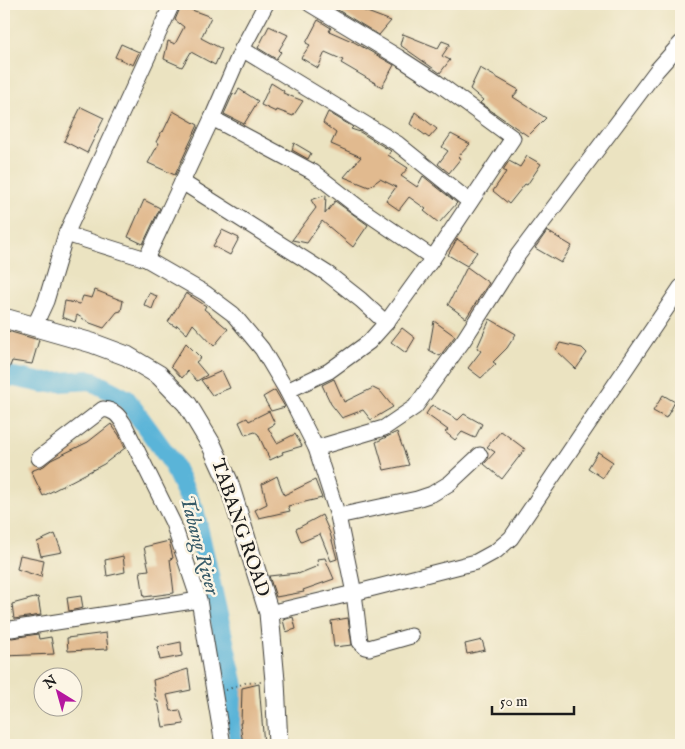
<svg xmlns="http://www.w3.org/2000/svg" width="685" height="749" viewBox="0 0 685 749" font-family="'IM FELL English',serif">
  <rect width="100%" height="100%" fill="#fcf5e5"/>
  <filter id="ink" filterUnits="userSpaceOnUse"><feTurbulence type="fractalNoise" baseFrequency=".02" numOctaves="2"/><feDisplacementMap in="SourceGraphic" scale="10" xChannelSelector="R" yChannelSelector="G"/><feConvolveMatrix kernelMatrix="1 2 1 2 8 2 1 2 1" color-interpolation-filters="sRGB"/></filter>
  <filter id="wash" filterUnits="userSpaceOnUse"><feTurbulence type="fractalNoise" baseFrequency=".0096" numOctaves="4" result="noise"/><feDisplacementMap in="SourceGraphic" scale="20" xChannelSelector="R" yChannelSelector="G"/><feGaussianBlur stdDeviation="1.12" result="paint"/><feColorMatrix in="noise" values="0 0 0 0 0 0 0 0 0 0 0 0 0 0 0 0 0 1.4 0 .05"/><feComposite in="paint" operator="in"/></filter>
  <g filter="url(#wash)">
    <rect width="100%" height="100%" fill="#ebe3c1"/>
    <g fill="none" stroke-linecap="round" stroke-linejoin="round">
      <polyline stroke="#5ab4d8" stroke-width="20" points="4,375 43,383 90,380 126,399 171,461 194,509 234,686 239,745"/>
    </g>
    <g id="blocks">
      <g fill="#e1ba8f">
        <polygon points="328,4 346,4 391,21 379,35"/>
        <polygon points="181,6 211,17 201,38 222,49 215,65 191,52 182,67 164,59 168,41 175,44 184,27 175,20"/>
        <polygon points="318,20 331,28 329,31 354,42 394,65 382,87 341,63 343,60 325,52 318,68 301,58 310,45 306,43"/>
        <polygon points="269,26 288,35 279,50 281,52 276,59 258,48"/>
        <polygon points="403,34 438,48 442,41 450,44 442,56 450,60 440,73 400,45"/>
        <polygon points="121,44 139,52 133,65 115,57"/>
        <polygon points="480,68 519,90 513,97 546,118 528,136 480,103 483,100 470,89"/>
        <polygon points="271,83 284,91 283,93 303,101 293,116 277,110 276,112 261,105"/>
        <polygon points="239,89 258,101 244,124 224,114 233,94 236,95"/>
        <polygon points="81,107 104,118 87,153 64,141"/>
        <polygon points="173,111 198,125 175,175 148,163 159,143 156,142 162,131 163,132"/>
        <polygon points="328,112 353,127 351,129 360,132 391,151 388,155 408,168 401,176 417,187 423,176 457,203 439,223 424,211 426,209 409,197 399,210 386,201 396,187 380,179 369,187 344,177 361,157 331,144 336,133 323,123"/>
        <polygon points="415,112 437,129 429,138 410,124"/>
        <polygon points="451,134 470,144 458,157 461,158 449,173 438,164 448,151 442,147"/>
        <polygon points="294,143 311,153 308,159 292,150"/>
        <polygon points="527,156 541,164 527,185 525,184 509,204 493,191 506,172 503,170 509,161 520,167"/>
        <polygon points="326,195 325,214 335,201 368,225 353,247 322,221 307,243 292,240 316,208 311,200"/>
        <polygon points="144,200 160,208 143,244 128,237"/>
        <polygon points="222,230 239,238 230,255 213,246"/>
        <polygon points="547,231 572,246 561,263 535,248"/>
        <polygon points="457,239 477,252 467,266 448,255"/>
        <polygon points="467,267 489,283 466,318 448,305"/>
        <polygon points="95,290 123,301 121,311 117,312 104,328 90,323 77,315 75,322 62,317 65,301 80,304 83,296 92,298"/>
        <polygon points="149,293 157,296 152,309 144,305"/>
        <polygon points="186,293 206,306 204,309 228,329 214,346 193,324 187,334 177,325 176,327 168,322"/>
        <polygon points="490,319 516,334 507,348 493,362 496,364 481,378 468,368 481,351 477,348"/>
        <polygon points="434,321 455,336 440,356 429,350"/>
        <polygon points="402,328 415,338 406,353 391,342"/>
        <polygon points="4,330 39,340 32,364 12,361 5,379 4,379"/>
        <polygon points="186,343 201,358 196,362 207,375 197,381 188,371 182,378 171,366"/>
        <polygon points="560,343 582,348 587,353 576,369 556,350"/>
        <polygon points="222,371 230,388 212,395 201,380"/>
        <polygon points="334,379 344,402 373,388 381,392 393,407 371,420 363,410 342,418 331,404 322,385"/>
        <polygon points="275,390 285,407 271,411 263,397"/>
        <polygon points="663,395 675,402 666,418 653,411"/>
        <polygon points="432,405 458,420 464,414 482,424 475,438 462,432 455,440 445,432 448,430 426,414"/>
        <polygon points="269,411 275,424 268,428 277,443 295,434 302,446 282,452 283,454 270,460 258,434 255,432 245,435 239,422 247,418 249,421"/>
        <polygon points="111,424 119,435 125,448 104,464 43,496 31,471 44,466 51,460 88,442"/>
        <polygon points="501,431 525,449 502,479 484,464 495,452 487,447"/>
        <polygon points="397,432 409,465 384,470 376,442"/>
        <polygon points="598,452 613,462 603,478 588,468"/>
        <polygon points="277,476 284,495 315,480 322,498 288,506 290,511 259,518 255,510 267,504 262,484"/>
        <polygon points="322,515 330,533 337,559 331,561 320,534 301,542 296,529"/>
        <polygon points="55,534 62,552 41,556 37,542"/>
        <polygon points="169,541 173,558 170,559 174,593 144,597 140,571 149,570 144,547"/>
        <polygon points="20,555 44,560 41,577 17,569"/>
        <polygon points="123,556 125,572 107,576 105,560"/>
        <polygon points="325,558 334,579 303,590 304,592 276,597 269,576 297,573 298,574 318,566 317,559"/>
        <polygon points="81,596 83,608 69,611 67,598"/>
        <polygon points="38,597 41,615 14,619 12,604"/>
        <polygon points="293,617 296,629 286,632 283,620"/>
        <polygon points="348,618 352,645 334,647 331,621"/>
        <polygon points="106,633 108,649 68,651 67,638"/>
        <polygon points="38,634 39,639 51,637 54,654 4,656 4,635 12,638"/>
        <polygon points="482,640 485,650 467,654 465,644"/>
        <polygon points="181,642 182,656 160,660 157,647"/>
        <polygon points="188,669 191,690 167,695 171,711 180,710 184,724 163,727 158,701 156,701 153,680"/>
        <polygon points="259,684 264,745 243,745 240,723 241,723 242,688"/>
      </g>
    </g>
  </g>
  <g filter="url(#ink)">
    <use href="#blocks" fill-opacity="0" stroke="#3b3a35" stroke-width="1"/>
    <g fill="none" stroke-linecap="round" stroke-linejoin="round">
      <defs>
        <g id="minor">
          <polyline points="242,49 398,144 470,202"/>
          <polyline points="212,118 313,172 358,207 433,258"/>
          <polyline points="182,182 328,274 361,300 386,323"/>
          <polyline points="66,234 146,259 205,293 233,314 262,349 287,391 316,448 338,516 354,593 360,642 365,647 369,648 411,636"/>
          <polyline points="146,259 212,118 242,49 266,4"/>
          <polyline points="34,327 46,301 66,234 172,4"/>
          <polyline points="287,391 329,371 369,342 386,323 433,258 513,138 438,83 398,57 310,4"/>
          <polyline points="316,448 384,428 415,407 463,341 518,255 657,70 681,43"/>
          <path d="M39 458 103 409C114 410 118 415 124 424L173 523 199 600 223 745"/>
          <polyline points="338,516 417,499 432,494 450,483 480,455"/>
          <polyline points="269,613 354,593 476,562 496,551 511,538 681,287"/>
          <polyline points="11,629 199,600"/>
        </g>
        <polyline id="major" points="4,318 92,343 127,356 159,375 187,404 211,444 228,481 269,613 275,681 278,745"/>
      </defs>
      <use href="#minor" stroke="#3b3a35" stroke-width="17"/>
      <use href="#major" stroke="#3b3a35" stroke-width="21"/>
      <polyline stroke="#3b3a35" stroke-width="2" stroke-dasharray="1 4" stroke-linecap="butt" points="226,690 245,683 261,682"/>
      <use href="#minor" stroke="#fff" stroke-width="15"/>
      <use href="#major" stroke="#fff" stroke-width="19"/>
    </g>
  </g>
  <g text-anchor="middle" dominant-baseline="central" stroke-width="5" stroke-linejoin="round" paint-order="stroke">
    <g font-size="19" fill="#1c1c1c" stroke="#fcf5e5">
      <text transform="translate(240 528) rotate(71)">TABANG ROAD</text>
    </g>
    <g font-size="20" font-style="italic" fill="#355967" stroke="#fcf5e5">
      <text transform="translate(199 545) rotate(75)">Tabang River</text>
    </g>
  </g>
  <rect width="685" height="749" fill="none" stroke="#fcf5e5" stroke-width="20"/>
  <g transform="translate(58 692) rotate(323)"><circle r="24" fill="#fcf5e5" stroke="#a29e95"/>
  <path d="M0-4L9 19L0 12L-9 19Z" fill="#b5179e"/>
  <text y="-8" font-size="14" font-weight="bold" text-anchor="middle" fill="#1c1c1c">N</text>
  </g>
  <path d="M492 706v8h82v-8" fill="none" stroke="#1c1c1c" stroke-width="2.5"/>
  <text x="500" y="706" font-size="15" fill="#1c1c1c" stroke="#fcf5e5" stroke-width="4" paint-order="stroke">50 m</text>
</svg>
